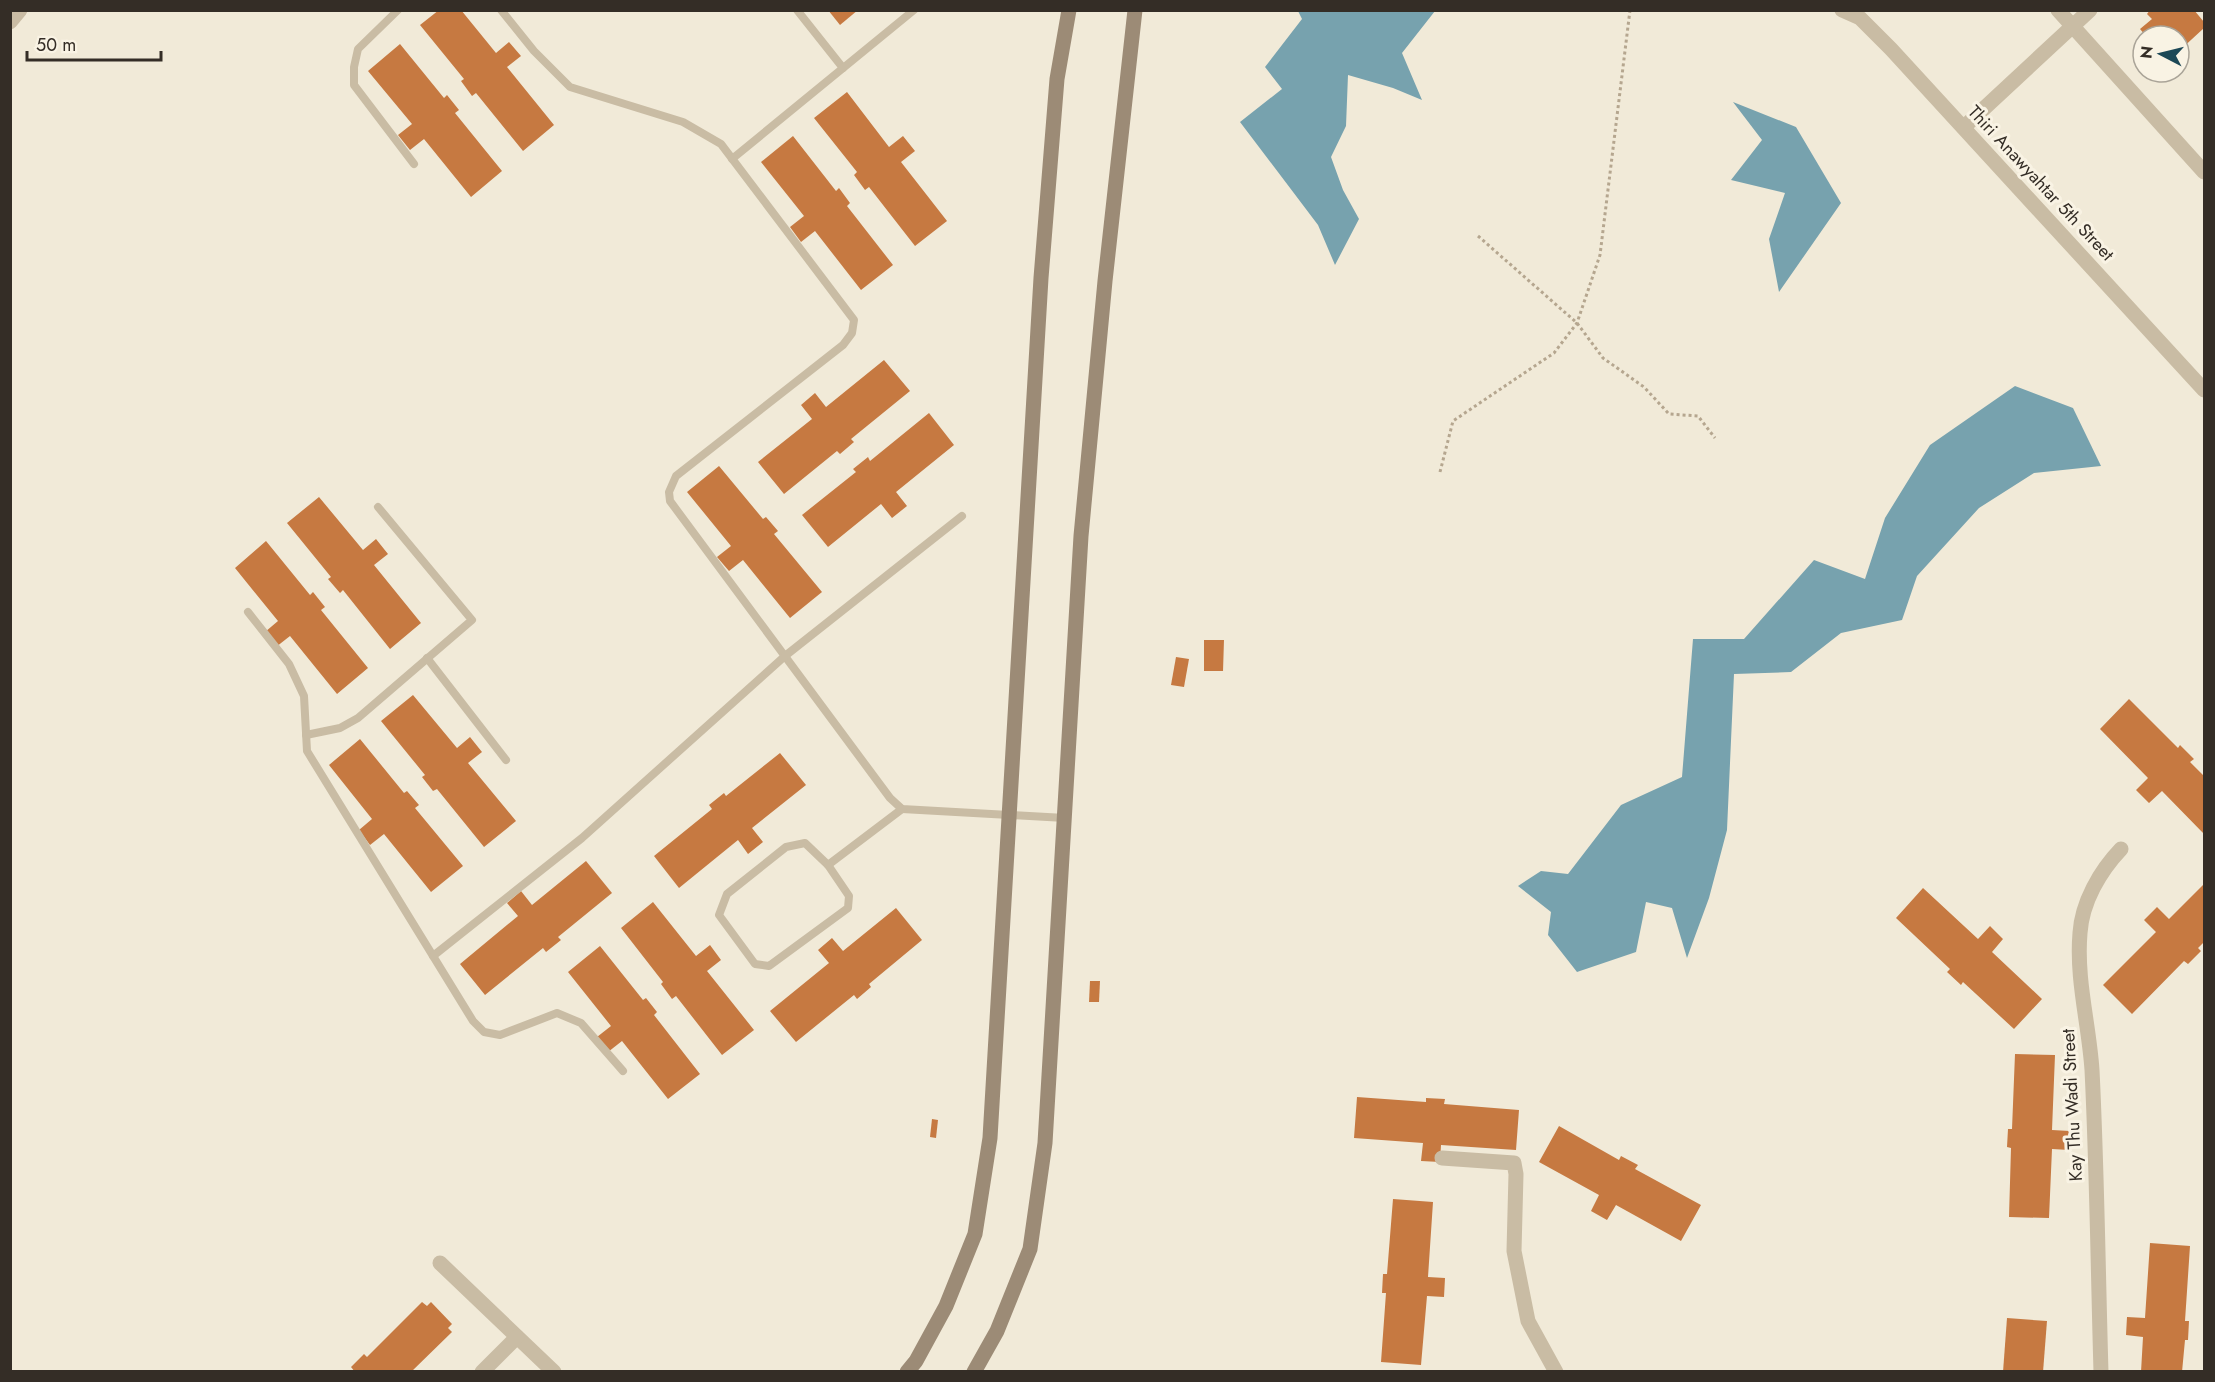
<svg xmlns="http://www.w3.org/2000/svg" width="2215" height="1382" viewBox="0 0 2215 1382" font-family="Jost,sans-serif">
  <rect width="100%" height="100%" fill="#f1ead8"/>
  <g fill="#77a2ae">
    <polygon points="1298,11 1435,11 1402,53 1422,100 1393,88 1348,75 1346,126 1331,157 1343,190 1359,219 1335,265 1318,225 1240,122 1282,89 1265,67 1302,19"/>
    <polygon points="1733,102 1796,127 1841,203 1779,292 1769,239 1785,193 1731,180 1762,140"/>
    <polygon points="2015,386 2073,408 2101,466 2034,473 1979,508 1917,576 1902,620 1841,633 1791,672 1734,674 1727,830 1709,898 1687,958 1672,908 1646,902 1636,952 1577,972 1548,935 1551,912 1518,886 1541,871 1568,874 1621,805 1682,777 1693,639 1744,639 1814,560 1865,579 1885,518 1930,445"/>
  </g>
  <g fill="#c67941">
    <polygon points="439,10 461,10 496,53 509,42 521,56 507,67 554,125 523,151 476,93 472,96 461,81 464,79 420,25"/>
    <polygon points="828,10 858,10 840,25"/>
    <polygon points="2150,10 2194,10 2204,22 2204,28 2179,51 2179,36 2146,36 2140,29 2152,19 2147,14"/>
    <polygon points="400,44 444,98 447,95 459,110 455,113 502,171 471,197 424,139 410,150 398,135 412,124 368,71"/>
    <polygon points="847,92 889,147 903,136 915,151 901,162 947,221 915,246 869,187 865,190 854,175 857,172 814,118"/>
    <polygon points="793,136 836,191 839,188 850,203 847,206 893,265 861,290 815,231 801,242 790,227 804,216 761,162"/>
    <polygon points="884,360 910,391 851,439 854,442 840,454 837,451 784,494 758,462 812,419 801,405 815,393 826,407"/>
    <polygon points="929,413 954,445 896,492 907,506 892,518 881,504 828,547 802,515 856,472 853,469 868,457 870,461"/>
    <polygon points="719,466 763,519 766,517 778,531 774,534 822,592 790,618 743,560 729,571 717,557 731,546 687,492"/>
    <polygon points="319,497 363,550 376,539 388,554 374,565 421,623 390,649 343,590 340,593 328,579 331,577 287,523"/>
    <polygon points="266,541 310,595 313,592 325,607 321,610 368,668 337,694 290,636 276,647 265,632 278,621 235,568"/>
    <polygon points="1204,640 1224,640 1223,671 1204,671"/>
    <polygon points="1176,657 1189,659 1184,687 1171,685"/>
    <polygon points="413,695 457,748 470,737 482,752 468,763 516,821 484,847 437,789 433,791 422,777 425,775 381,721"/>
    <polygon points="2129,699 2178,748 2180,745 2194,759 2190,762 2204,776 2204,834 2162,791 2149,803 2136,790 2148,778 2100,729"/>
    <polygon points="360,739 404,793 407,791 419,805 415,808 463,866 431,892 384,834 370,845 359,830 372,819 329,765"/>
    <polygon points="780,753 806,785 752,828 763,842 748,854 738,840 679,888 654,856 712,809 709,805 724,793 726,796"/>
    <polygon points="586,861 612,893 558,937 561,940 546,952 543,948 485,995 460,964 518,916 507,903 521,891 532,905"/>
    <polygon points="2204,884 2204,942 2198,948 2201,951 2188,964 2184,961 2132,1014 2103,985 2156,932 2144,920 2157,907 2169,919"/>
    <polygon points="1923,888 1978,939 1990,926 2003,939 1992,952 2042,999 2014,1029 1963,982 1961,985 1947,972 1950,969 1896,918"/>
    <polygon points="653,902 696,956 710,945 721,960 707,971 754,1030 722,1055 676,996 672,999 661,984 663,982 621,928"/>
    <polygon points="896,908 922,940 869,984 871,987 857,999 854,995 796,1042 770,1011 829,963 818,950 832,938 843,951"/>
    <polygon points="600,946 643,1000 646,998 657,1012 654,1015 700,1074 668,1099 622,1041 608,1052 597,1037 611,1026 568,972"/>
    <polygon points="1090,981 1100,981 1099,1002 1089,1002"/>
    <polygon points="2015,1054 2055,1055 2052,1130 2070,1131 2069,1150 2052,1149 2049,1218 2009,1217 2011,1148 2007,1147 2008,1129 2012,1129"/>
    <polygon points="1357,1097 1426,1102 1426,1098 1445,1099 1444,1104 1519,1110 1516,1150 1441,1145 1440,1162 1421,1161 1423,1143 1354,1138"/>
    <polygon points="932,1119 938,1120 936,1138 930,1137"/>
    <polygon points="1559,1126 1619,1160 1621,1156 1638,1165 1635,1169 1701,1205 1681,1241 1616,1205 1607,1220 1591,1211 1599,1195 1539,1162"/>
    <polygon points="1393,1199 1433,1202 1428,1277 1445,1278 1444,1297 1427,1296 1421,1365 1381,1362 1386,1293 1382,1293 1383,1274 1387,1274"/>
    <polygon points="2150,1243 2190,1246 2185,1321 2189,1321 2188,1340 2185,1340 2182,1372 2141,1372 2143,1337 2126,1335 2127,1317 2145,1318"/>
    <polygon points="422,1302 427,1306 431,1302 452,1324 448,1328 452,1332 411,1372 355,1372 351,1367 364,1354 367,1357"/>
    <polygon points="2007,1318 2047,1321 2043,1372 2003,1372"/>
  </g>
  <g fill="none" stroke-linecap="round" stroke-linejoin="round">
    <g stroke="#b5a68f" stroke-width="3" stroke-dasharray="3 3" stroke-linecap="butt">
      <polyline points="1478,236 1577,323 1603,358 1644,387 1669,414 1698,416 1715,438"/>
      <polyline points="1440,472 1453,421 1554,353 1577,323 1600,255 1630,10"/>
    </g>
    <g stroke="#c9bca4" stroke-width="8">
      <polyline points="398,10 358,49 354,67 354,85 414,164"/>
      <polyline points="501,10 534,51 570,87 683,122 721,144 854,320 852,333 843,345 676,476 669,492 670,501 890,798 902,809 1065,818"/>
      <polyline points="797,10 843,68"/>
      <polyline points="732,159 914,10"/>
      <polyline points="248,612 289,664 304,696 307,751 473,1021 484,1032 500,1035 557,1013 581,1023 623,1071"/>
      <polyline points="427,658 506,760"/>
      <polyline points="306,735 340,728 358,718 472,620 378,507"/>
      <polygon points="805,843 828,865 849,896 848,908 769,966 755,964 719,915 727,894 786,847"/>
      <polyline points="828,865 902,809"/>
      <polyline points="433,956 582,838 785,656 962,516"/>
    </g>
    <g stroke="#c9bca4" stroke-width="15">
      <polyline points="1842,10 1860,18 1891,49 2204,390"/>
      <polyline points="2058,10 2204,172"/>
      <polyline points="10,22 20,10"/>
      <polyline points="1964,127 2090,10"/>
      <polyline points="1442,1158 1514,1163 1516,1174 1514,1251 1528,1321 1556,1372"/>
      <polyline points="440,1263 554,1372"/>
      <polyline points="482,1372 517,1337"/>
      <path d="M2101 1372C2098 1271 2097 1170 2092 1070 2089 1024 2076 980 2080 933 2082 902 2100 871 2121 849"/>
    </g>
    <g stroke="#9c8b76" stroke-width="15">
      <polyline points="907,1372 916,1361 946,1306 975,1234 990,1138 1041,278 1057,79 1069,10"/>
      <polyline points="974,1372 997,1331 1030,1249 1045,1143 1081,536 1105,281 1135,10"/>
    </g>
  </g>
  <g text-anchor="middle" dominant-baseline="central" stroke-width="6" stroke-linejoin="round" paint-order="stroke">
    <g font-size="18" fill="#342d26" stroke="#f9f3e4">
      <text transform="translate(2041 183) rotate(47)">Thiri Anawyahtar 5th Street</text>
      <text transform="translate(2072 1105) rotate(-93)">Kay Thu Wadi Street</text>
    </g>
  </g>
  <rect width="2215" height="1382" fill="none" stroke="#342d26" stroke-width="24"/>
  <g transform="translate(2161 54) rotate(277)"><circle r="28" fill="#f9f3e4" stroke="#aaa498" stroke-width="1.5"/>
  <path d="M0-4.5L10 22L0 15L-10 22Z" fill="#1c4856"/>
  <text y="-9" font-size="16" font-weight="bold" text-anchor="middle" fill="#342d26">N</text>
  </g>
  <path d="M27 51v9h134v-9" fill="none" stroke="#342d26" stroke-width="3"/>
  <text x="36" y="51" font-size="18" fill="#342d26" stroke="#f9f3e4" stroke-width="4.5" paint-order="stroke">50 m</text>
</svg>
